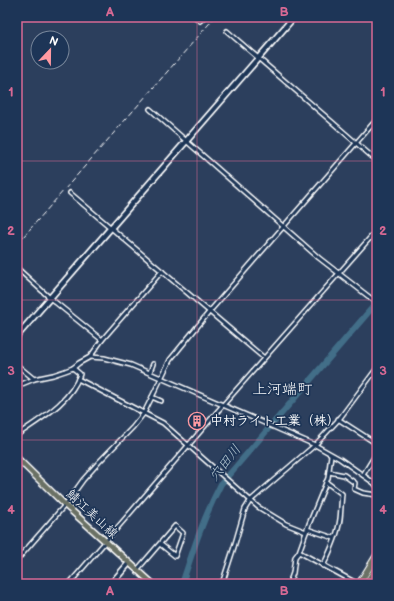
<svg xmlns="http://www.w3.org/2000/svg" width="394" height="601" viewBox="0 0 394 601" font-family="'Balsamiq Sans','Klee One',sans-serif">
  <rect width="100%" height="100%" fill="#2c3f5d"/>
  <filter id="ink" filterUnits="userSpaceOnUse"><feTurbulence type="fractalNoise" baseFrequency=".025" numOctaves="2"/><feDisplacementMap in="SourceGraphic" scale="8" xChannelSelector="R" yChannelSelector="G"/><feConvolveMatrix kernelMatrix="1 2 1 2 8 2 1 2 1" color-interpolation-filters="sRGB"/></filter>
  <g filter="url(#ink)">
    <g fill="none" stroke-linecap="round" stroke-linejoin="round">
      <path stroke="#426e88" stroke-width="6" d="M182 584C193 550 204 516 221 484L372 308 377 299"/>
      <defs>
        <g id="street">
          <polyline points="195,17 200,21 204,17"/>
          <polyline points="227,31 377,161"/>
          <polyline points="150,109 319,258 377,303"/>
          <polyline points="70,193 264,358"/>
          <polyline points="17,268 50,298 102,340"/>
          <polyline points="90,357 104,358 131,365 315,445 340,459 374,483 377,487"/>
          <polyline points="17,365 34,379"/>
          <polyline points="150,372 153,364"/>
          <polyline points="78,379 163,423 258,507 286,524 306,532"/>
          <polyline points="17,386 34,379 53,375 65,371 73,368 79,363 90,357 102,340 162,271"/>
          <polyline points="152,397 161,401"/>
          <polyline points="338,419 377,444"/>
          <path d="M17 435C40 419 71 402 80 374L73 368"/>
          <polyline points="329,472 344,475 355,483 354,489 363,493 377,495"/>
          <polyline points="363,475 377,452"/>
          <polyline points="307,529 334,538"/>
          <polyline points="299,552 358,584"/>
          <polyline points="17,560 65,505 83,480 99,462 133,427 144,413 152,397 170,360 210,311 377,119"/>
          <path d="M323 566C330 552 338 534 340 519 341 511 341 502 342 494L326 482"/>
          <polyline points="137,570 175,526 183,533 175,556 160,544"/>
          <polyline points="69,584 223,405 377,230"/>
          <polyline points="222,584 234,547 245,509 250,501 266,487 315,445 340,418 377,368"/>
          <polyline points="289,584 293,573 295,557 299,552 309,524 328,478 331,455"/>
        </g>
        <g id="secondary">
          <polyline points="17,336 294,17"/>
          <polyline points="111,584 129,563"/>
        </g>
        <polyline id="primary" points="17,458 65,505 153,584"/>
        <g id="highway">
          <polyline points="359,584 377,555"/>
          <polyline points="366,584 377,567"/>
        </g>
      </defs>
      <use href="#street" stroke="#fff" stroke-width="6"/>
      <use href="#secondary" stroke="#fff" stroke-width="8"/>
      <use href="#primary" stroke="#fff" stroke-width="8"/>
      <use href="#highway" stroke="#fff" stroke-width="8"/>
      <use href="#street" stroke="#1d3557" stroke-width="3"/>
      <use href="#secondary" stroke="#1d3557" stroke-width="4.5"/>
      <use href="#primary" stroke="#6b7165" stroke-width="5"/>
      <use href="#highway" stroke="#6b7165" stroke-width="5.5"/>
      <polyline stroke="#fff" stroke-width="1" stroke-dasharray="6 3" stroke-linecap="butt" points="17,244 215,17"/>
    </g>
  </g>
  <path fill="none" stroke="#d76994" stroke-width="1" stroke-opacity="0.55" d="M197 17V584M17 161H377M17 300H377M17 440H377"/>
  <defs>
    <symbol id="building-ring" viewBox="-11 -11 22 22"><circle r="9.5" fill="#1d3557" stroke="#ff9aa2" stroke-width="1.5"/><path d="M-4-6H4V6H1V3H-1V6H-4ZM-2.5-4.3h1.7v1.8h-1.7ZM.8-4.3h1.7v1.8H.8ZM-2.5-1h1.7V.8h-1.7ZM.8-1h1.7V.8H.8Z" fill="#ff9aa2"/></symbol>
  </defs>
  <g fill-rule="evenodd">
    <use href="#building-ring" x="187" y="411" width="20" height="20"/>
  </g>
  <g text-anchor="middle" dominant-baseline="central" stroke-width="3.5" stroke-linejoin="round" paint-order="stroke">
    <g font-size="13" font-weight="bold" fill="#fff" stroke="#1d3557" text-anchor="start">
      <text x="210" y="421">中村ライト工業（株）</text>
    </g>
    <g font-size="13" fill="#fff" stroke="#1d3557">
      <text transform="translate(92 514) rotate(43)">鯖江美山線</text>
    </g>
    <g font-size="14" font-style="italic" fill="#b3c5cf" stroke="#1d3557">
      <text transform="translate(225 463) rotate(-52)">穴田川</text>
    </g>
    <g font-size="15" fill="#fff" stroke="#1d3557">
      <text x="282" y="389">上河端町</text>
    </g>
  </g>
  <rect width="394" height="601" fill="none" stroke="#1d3557" stroke-width="44"/>
  <g transform="translate(50 50) rotate(22)"><circle r="19" fill="#1d3557" stroke="#77869a"/>
  <path d="M0-3L7 15L0 10L-7 15Z" fill="#ff9aa2"/>
  <text y="-6" font-size="11" font-weight="bold" text-anchor="middle" fill="#ffffff">N</text>
  </g>
  <rect x="22" y="22" width="350" height="557" fill="none" stroke="#d76994" stroke-width="1.5"/>
  <g font-size="13" text-anchor="middle" font-weight="bold" fill="#d76994">
    <text x="110" y="16">A</text>
    <text x="284" y="16">B</text>
    <text x="11" y="96">1</text>
    <text x="383" y="96">1</text>
    <text x="11" y="235">2</text>
    <text x="383" y="235">2</text>
    <text x="11" y="375">3</text>
    <text x="383" y="375">3</text>
    <text x="11" y="514">4</text>
    <text x="383" y="514">4</text>
    <text x="110" y="595">A</text>
    <text x="284" y="595">B</text>
  </g>
</svg>
